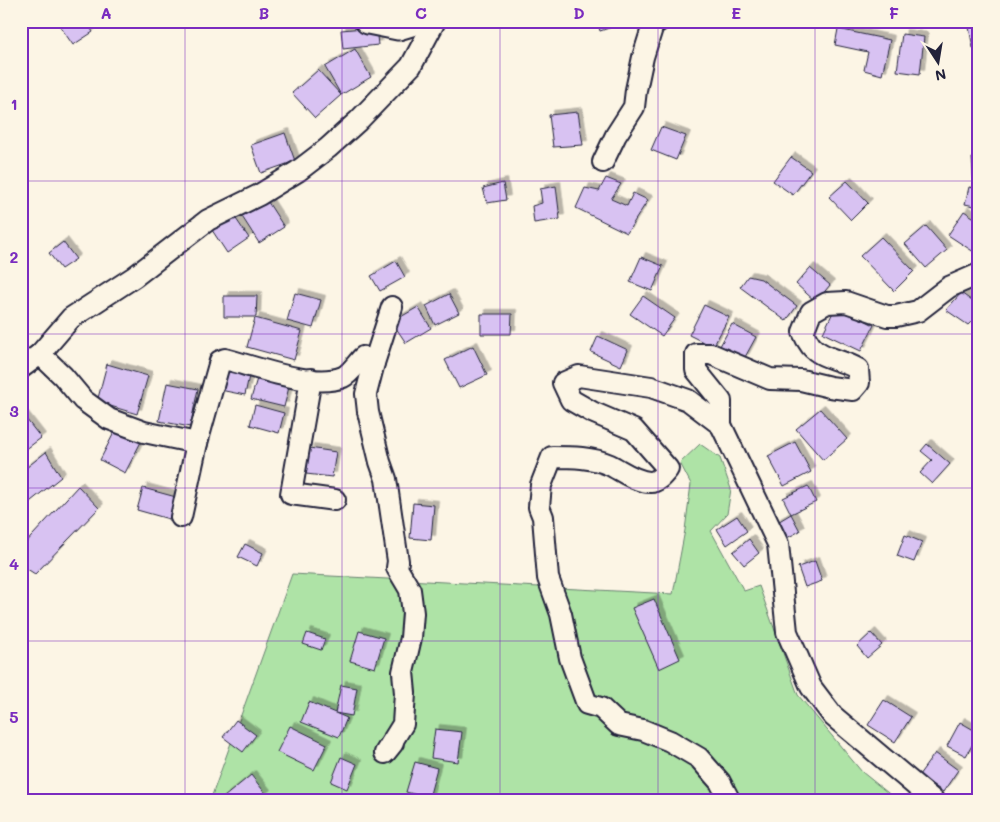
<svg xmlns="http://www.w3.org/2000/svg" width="1000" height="822" viewBox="0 0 1000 822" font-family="Mali,sans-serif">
  <defs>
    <filter id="shadow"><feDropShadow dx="4.5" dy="-4.5" stdDeviation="0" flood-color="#0004"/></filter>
  </defs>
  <rect width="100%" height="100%" fill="#fcf5e5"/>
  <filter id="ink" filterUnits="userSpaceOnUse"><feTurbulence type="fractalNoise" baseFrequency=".02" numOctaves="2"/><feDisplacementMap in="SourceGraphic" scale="10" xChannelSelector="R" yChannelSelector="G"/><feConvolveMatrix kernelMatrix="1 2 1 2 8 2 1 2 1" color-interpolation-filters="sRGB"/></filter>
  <g filter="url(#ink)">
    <polygon fill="#aee3a6" stroke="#688270" points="700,444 720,458 731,489 727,514 711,531 744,591 759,586 798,695 862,772 898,801 210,801 292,574 673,594 685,530 691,484 680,463"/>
    <g fill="#d8c2f2" stroke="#22223b" filter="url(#shadow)">
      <polygon points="86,21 93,32 73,45 57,22"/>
      <polygon points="597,21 620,21 621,24 600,31"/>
      <polygon points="979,21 979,47 973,48 968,22"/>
      <polygon points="376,27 378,45 343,49 341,30"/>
      <polygon points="838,29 890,40 882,75 864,70 868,52 835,45"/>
      <polygon points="902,34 924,37 920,74 897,71"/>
      <polygon points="355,49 371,77 341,95 325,67"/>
      <polygon points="318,70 341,95 315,118 292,93"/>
      <polygon points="578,112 583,145 553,147 549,115"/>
      <polygon points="661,127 686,136 676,160 651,150"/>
      <polygon points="285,133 295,161 261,173 251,145"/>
      <polygon points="791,157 811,171 793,195 773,181"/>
      <polygon points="972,158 979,158 979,186 974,187"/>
      <polygon points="606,178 621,184 611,199 627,206 633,193 648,200 627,233 576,208 585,188 599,191"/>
      <polygon points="847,181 868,203 851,220 829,197"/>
      <polygon points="503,183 506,200 487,203 483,188"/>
      <polygon points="556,186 560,219 534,223 532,206 542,203 540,189"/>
      <polygon points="969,187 979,189 979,207 965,204"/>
      <polygon points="266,199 284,227 259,243 241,215"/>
      <polygon points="230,210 249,238 227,253 208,224"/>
      <polygon points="964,211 979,221 979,251 977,254 948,235"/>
      <polygon points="926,226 947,250 926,268 905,244"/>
      <polygon points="881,237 914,271 894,291 860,256"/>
      <polygon points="63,242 76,259 61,269 49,253"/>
      <polygon points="641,257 663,266 652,291 630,282"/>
      <polygon points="396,261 405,277 380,291 371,276"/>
      <polygon points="810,268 830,285 816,302 796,284"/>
      <polygon points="748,276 761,279 797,306 786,321 740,287"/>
      <polygon points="295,293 321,300 313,328 287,321"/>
      <polygon points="961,293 979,306 979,314 968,325 946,310"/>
      <polygon points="449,294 459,313 435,325 426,306"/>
      <polygon points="224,296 257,296 256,317 224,317"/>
      <polygon points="643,296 675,318 662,336 630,314"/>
      <polygon points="704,305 729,317 713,347 689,335"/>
      <polygon points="836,306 874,325 861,351 823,333"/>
      <polygon points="418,307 431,328 406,343 392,322"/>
      <polygon points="481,314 512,314 511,334 481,334"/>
      <polygon points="255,318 302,331 294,360 247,347"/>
      <polygon points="732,324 756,337 744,359 720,346"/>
      <polygon points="598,336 628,350 621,366 591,352"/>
      <polygon points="473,346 487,375 459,388 445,360"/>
      <polygon points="107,364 148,376 137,414 97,402"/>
      <polygon points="225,365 250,371 245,395 220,390"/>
      <polygon points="258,375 290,383 284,407 251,399"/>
      <polygon points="167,383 198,389 190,427 159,421"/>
      <polygon points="255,405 284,413 279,433 250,425"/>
      <polygon points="820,409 847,439 823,460 796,429"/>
      <polygon points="23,415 41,438 21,453 21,416"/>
      <polygon points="118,425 143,438 125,473 100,460"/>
      <polygon points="795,442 811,472 784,486 768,456"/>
      <polygon points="927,444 950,464 932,484 920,473 932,460 921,451"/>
      <polygon points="309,448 336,452 332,477 306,474"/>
      <polygon points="46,452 61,477 21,509 21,472"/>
      <polygon points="78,486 99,508 35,574 21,565 21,548"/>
      <polygon points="808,486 816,502 791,514 783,498"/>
      <polygon points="143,488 176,497 169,519 137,510"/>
      <polygon points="413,503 434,505 431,540 410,538"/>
      <polygon points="791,514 800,531 785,539 776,523"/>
      <polygon points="737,516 747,531 727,545 717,529"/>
      <polygon points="905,535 922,542 914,562 897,556"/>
      <polygon points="749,539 759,553 744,565 733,552"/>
      <polygon points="245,544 263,553 257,566 238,557"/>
      <polygon points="815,561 822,581 805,587 798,567"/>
      <polygon points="654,599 680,659 659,669 632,608"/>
      <polygon points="359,631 384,638 375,668 350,661"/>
      <polygon points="307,633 325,639 321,650 303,644"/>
      <polygon points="871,633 882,645 867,658 857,646"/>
      <polygon points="341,685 357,688 352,716 335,713"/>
      <polygon points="884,700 911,717 895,742 868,725"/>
      <polygon points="309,702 347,718 339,737 301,722"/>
      <polygon points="236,720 256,735 243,752 223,737"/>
      <polygon points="960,722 979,733 966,756 947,746"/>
      <polygon points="290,726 327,744 314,770 277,752"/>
      <polygon points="435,729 462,732 458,762 431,758"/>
      <polygon points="935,753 958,770 943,792 919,775"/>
      <polygon points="341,757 357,764 347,789 331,782"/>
      <polygon points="415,762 437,768 429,798 406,792"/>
      <polygon points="251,775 266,794 257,801 228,801 224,797"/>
    </g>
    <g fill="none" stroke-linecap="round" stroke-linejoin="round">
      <defs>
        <g id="minor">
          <polyline points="603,162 616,135 634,107 636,90 643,57 653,25 659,21"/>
          <polyline points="392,307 374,363 366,394 368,412 380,462 386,479 398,561 397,568 410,590 413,613 411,638 403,672 405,693 403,724 385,753 393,743"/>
          <polyline points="40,354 63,376 83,400 109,419 144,432 197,443"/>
          <polyline points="21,368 40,354 71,318 134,277 208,220 259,195 298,171 328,148 358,121 411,66 435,21"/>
          <polyline points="311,379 291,494 335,500"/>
          <path d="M721 425 688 400 651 387 579 376 563 383 571 400 592 412 634 430 668 469C663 475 658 482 650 482 636 482 622 471 610 465 592 457 572 457 552 457L541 485 539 507 543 517 548 578 561 614 570 658 587 704 601 708 619 725 643 730 670 741 699 758 720 782 730 801"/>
          <path d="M181 517 197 443 220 361 225 359C256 367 313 389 343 377 350 374 357 363 363 357L374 363"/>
          <path d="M934 801 833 716 811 687 787 632 778 544 721 425V401L696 370V354H711L770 379 801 380 830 387 853 390 859 383 858 369C844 360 822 359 811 346 808 342 805 337 803 332L811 312 827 303 846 302 887 316H896L918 311 949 287 979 274"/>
        </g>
        <polyline id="tertiary" points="368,21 398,27 418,21"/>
      </defs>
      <use href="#minor" stroke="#22223b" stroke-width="24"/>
      <use href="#tertiary" stroke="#22223b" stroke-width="29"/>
      <use href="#minor" stroke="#fcf5e5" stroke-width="20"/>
      <use href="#tertiary" stroke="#fcf5e5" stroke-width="25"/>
    </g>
  </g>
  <path fill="none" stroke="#7b2cbf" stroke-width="1" stroke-opacity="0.55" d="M185 21V801M342 21V801M500 21V801M658 21V801M815 21V801M21 181H979M21 334H979M21 488H979M21 641H979"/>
  <rect width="1000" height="822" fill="none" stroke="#fcf5e5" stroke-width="55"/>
  <g transform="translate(938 62) rotate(168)" stroke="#fcf5e5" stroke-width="4" paint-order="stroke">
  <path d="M0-4L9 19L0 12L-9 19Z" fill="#22223b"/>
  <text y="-8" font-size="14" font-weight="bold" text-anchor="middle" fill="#22223b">N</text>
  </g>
  <rect x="28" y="28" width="944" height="766" fill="none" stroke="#7b2cbf" stroke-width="2"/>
  <g font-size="16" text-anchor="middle" font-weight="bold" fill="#7b2cbf">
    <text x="106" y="19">A</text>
    <text x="264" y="19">B</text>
    <text x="421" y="19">C</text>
    <text x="579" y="19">D</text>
    <text x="736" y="19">E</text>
    <text x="894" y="19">F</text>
    <text x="14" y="110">1</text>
    <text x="14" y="263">2</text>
    <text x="14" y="417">3</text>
    <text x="14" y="570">4</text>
    <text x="14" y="723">5</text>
  </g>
</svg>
